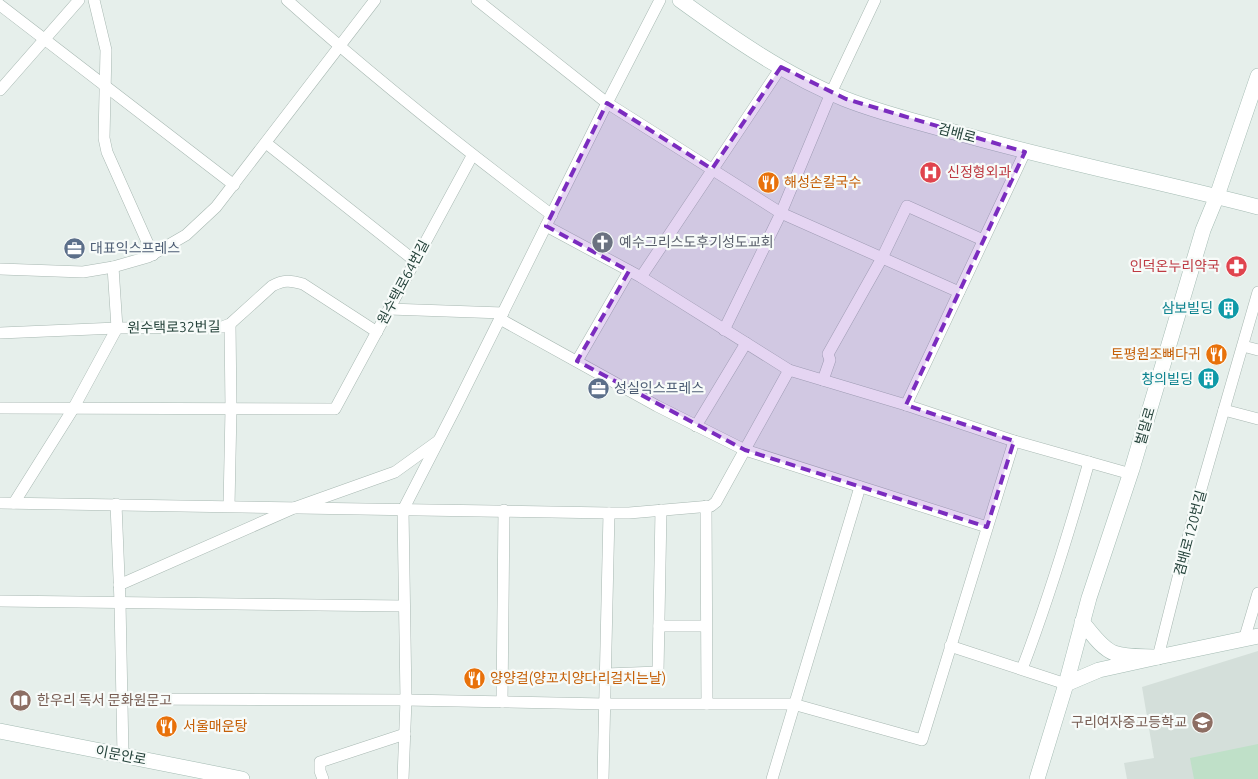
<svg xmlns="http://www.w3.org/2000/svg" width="1258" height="779" viewBox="0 0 1258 779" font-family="Ubuntu,'Noto Sans KR',sans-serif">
  <rect width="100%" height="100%" fill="#e6efeb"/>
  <polygon fill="#d4dfda" points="1258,651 1258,779 1127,779 1124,763 1154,758 1142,687"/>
  <polygon fill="#bfe0c8" points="1258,744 1258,779 1194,779 1190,758"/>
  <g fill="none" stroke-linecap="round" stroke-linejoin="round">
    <defs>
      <g id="street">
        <polyline points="94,0 106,50 104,138 107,152 153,255"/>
        <path d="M287 0C372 76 461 147 552 215"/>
        <polyline points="477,0 607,103 781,213 959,292"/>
        <polyline points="0,5 234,185"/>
        <polyline points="0,90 79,0"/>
        <polyline points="266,143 415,261"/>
        <polyline points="546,226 641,277 789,370 906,405 1014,441 1131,474"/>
        <polyline points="0,269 83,272 113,267 148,257 186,235 216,207 375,0"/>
        <polyline points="641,277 781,67"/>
        <polyline points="389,309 503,313"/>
        <polyline points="500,319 657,406 745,450 987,527"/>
        <polyline points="724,330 781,213 831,93 875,0"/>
        <path d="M0 333 117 328 222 327 230 324 272 286C283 280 290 280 303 284L377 332"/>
        <polyline points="1243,346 1258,350"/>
        <polyline points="577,361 629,271"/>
        <polyline points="823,380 830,360 828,354 882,258 907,206 983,240"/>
        <polyline points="906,405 1025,152"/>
        <polyline points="0,408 335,409 472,156"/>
        <polyline points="1224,410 1258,419"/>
        <polyline points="696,426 746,343"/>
        <polyline points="0,503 609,513"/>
        <polyline points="14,503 73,409 117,328 113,267"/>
        <polyline points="116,504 120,602 123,755"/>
        <polyline points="229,506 231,409 230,324"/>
        <polyline points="706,506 707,704"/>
        <polyline points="119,585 294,508 395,472 438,441"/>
        <polyline points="0,601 404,606"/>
        <polyline points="659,626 706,626"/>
        <polyline points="1244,640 1258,593"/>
        <polyline points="950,646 1066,684"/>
        <polyline points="1158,657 1195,510 1258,292"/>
        <path d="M1022 669C1048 601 1069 532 1089 462"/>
        <polyline points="606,674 658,672 661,510"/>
        <polyline points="122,699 406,700 605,704 793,704 922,740 1014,441"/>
        <polyline points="502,702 504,510"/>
        <polyline points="323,779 320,771 320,762 405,734"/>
        <polyline points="403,779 406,700 403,510 456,407 607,103 660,0"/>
        <polyline points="603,779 609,513 629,513 711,506 716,502 789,370"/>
        <polyline points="772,779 860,487"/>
      </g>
      <g id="secondary">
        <path d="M680 0C731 37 787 76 845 99 883 114 925 124 965 135 1062 162 1161 182 1258 207"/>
        <polyline points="1158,657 1258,636"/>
        <path d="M1066 684 1099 670 1158 657C1145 656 1127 658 1114 653 1101 648 1091 632 1082 622"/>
        <polyline points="0,731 242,779"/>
        <polyline points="1037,779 1066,684 1089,598 1132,469 1203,230 1217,196 1258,76"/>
      </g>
    </defs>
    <use href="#street" stroke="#a8b8b2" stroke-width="12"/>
    <use href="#secondary" stroke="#a4bbb3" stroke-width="16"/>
    <use href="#street" stroke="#fff" stroke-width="11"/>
    <use href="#secondary" stroke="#fff" stroke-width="15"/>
  </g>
  <path fill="#7b2cbf" fill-opacity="0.2" stroke="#7b2cbf" stroke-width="4" stroke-dasharray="10 6" stroke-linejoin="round" d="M781 67 846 99 1025 152 906 405 1014 441 987 527 745 450 577 361 629 271 546 226 607 103 712 169Z"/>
  <defs>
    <symbol id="hospital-disc" viewBox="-11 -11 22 22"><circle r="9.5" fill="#e0444e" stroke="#f7fbf9"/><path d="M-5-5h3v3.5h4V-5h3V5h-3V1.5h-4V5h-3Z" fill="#fff"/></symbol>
    <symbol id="restaurant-disc" viewBox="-11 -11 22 22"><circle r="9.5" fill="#e8710a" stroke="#f7fbf9"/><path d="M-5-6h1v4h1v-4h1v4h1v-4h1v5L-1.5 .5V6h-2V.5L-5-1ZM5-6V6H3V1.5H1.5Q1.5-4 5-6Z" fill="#fff"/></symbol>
    <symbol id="church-disc" viewBox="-11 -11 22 22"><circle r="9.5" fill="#6b7280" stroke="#f7fbf9"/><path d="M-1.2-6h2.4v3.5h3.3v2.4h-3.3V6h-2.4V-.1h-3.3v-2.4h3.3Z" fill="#fff"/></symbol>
    <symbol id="office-disc" viewBox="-11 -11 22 22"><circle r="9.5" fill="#5c6f8a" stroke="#f7fbf9"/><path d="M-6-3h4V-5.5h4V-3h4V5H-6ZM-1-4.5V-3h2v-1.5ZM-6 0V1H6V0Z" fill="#fff"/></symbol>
    <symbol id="pharmacy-disc" viewBox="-11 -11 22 22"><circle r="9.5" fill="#e0444e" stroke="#f7fbf9"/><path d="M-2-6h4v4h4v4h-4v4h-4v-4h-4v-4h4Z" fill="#fff"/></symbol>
    <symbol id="building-disc" viewBox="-11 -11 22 22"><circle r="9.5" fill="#0f9aa8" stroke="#f7fbf9"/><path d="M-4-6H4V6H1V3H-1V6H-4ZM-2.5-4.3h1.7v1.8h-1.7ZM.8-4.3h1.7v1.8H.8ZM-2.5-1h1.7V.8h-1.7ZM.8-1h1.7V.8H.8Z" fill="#fff"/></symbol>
    <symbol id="library-disc" viewBox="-11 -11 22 22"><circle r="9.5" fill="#8d6e63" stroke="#f7fbf9"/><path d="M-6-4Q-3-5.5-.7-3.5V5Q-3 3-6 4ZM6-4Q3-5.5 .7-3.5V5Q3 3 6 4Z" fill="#fff"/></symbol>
    <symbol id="school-disc" viewBox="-11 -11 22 22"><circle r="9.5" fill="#8d6e63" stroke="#f7fbf9"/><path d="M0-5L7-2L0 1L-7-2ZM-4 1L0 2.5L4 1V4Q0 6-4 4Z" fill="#fff"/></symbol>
  </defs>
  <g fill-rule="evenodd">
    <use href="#hospital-disc" x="918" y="160" width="25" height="25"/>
    <use href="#restaurant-disc" x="756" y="170" width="25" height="25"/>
    <use href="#church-disc" x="590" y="230" width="25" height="25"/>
    <use href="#office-disc" x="62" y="236" width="25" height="25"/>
    <use href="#pharmacy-disc" x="1224" y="254" width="25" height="25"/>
    <use href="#building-disc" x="1216" y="296" width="25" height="25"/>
    <use href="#restaurant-disc" x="1204" y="342" width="25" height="25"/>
    <use href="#building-disc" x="1196" y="366" width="25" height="25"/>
    <use href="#office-disc" x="586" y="376" width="25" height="25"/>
    <use href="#restaurant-disc" x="462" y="666" width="25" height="25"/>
    <use href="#library-disc" x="8" y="688" width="25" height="25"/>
    <use href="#school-disc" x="1190" y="710" width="25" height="25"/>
    <use href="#restaurant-disc" x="154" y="714" width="25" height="25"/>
  </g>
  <g text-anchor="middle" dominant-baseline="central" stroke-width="4.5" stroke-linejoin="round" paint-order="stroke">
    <g font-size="14" fill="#24423a" stroke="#f7fbf9">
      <text transform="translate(957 133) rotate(15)">검배로</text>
      <text transform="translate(403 282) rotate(-62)">원수택로64번길</text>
      <text transform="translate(174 327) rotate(-1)">원수택로32번길</text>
      <text transform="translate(1145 426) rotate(-74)">벌말로</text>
      <text transform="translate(1190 533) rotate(-75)">겸배로120번길</text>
      <text transform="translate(121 755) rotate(11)">이문안로</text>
    </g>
    <g font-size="14" fill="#be3a42" stroke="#f7fbf9" text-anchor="start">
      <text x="947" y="172">신정형외과</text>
      <text x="1220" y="266" text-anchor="end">인덕온누리약국</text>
    </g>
    <g font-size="14" fill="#c56008" stroke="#f7fbf9" text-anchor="start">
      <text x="784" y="182">해성손칼국수</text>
      <text x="1201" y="354" text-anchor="end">토평원조뼈다귀</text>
      <text x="490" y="678">양양걸(양꼬치양다리걸치는날)</text>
      <text x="183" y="726">서울매운탕</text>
    </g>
    <g font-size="14" fill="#5b616d" stroke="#f7fbf9" text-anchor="start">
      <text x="619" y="242">예수그리스도후기성도교회</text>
    </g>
    <g font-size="14" fill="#4e5e75" stroke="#f7fbf9" text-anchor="start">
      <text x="90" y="248">대표익스프레스</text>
      <text x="614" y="388">성실익스프레스</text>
    </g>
    <g font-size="14" fill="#0d838f" stroke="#f7fbf9" text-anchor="end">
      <text x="1213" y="308">삼보빌딩</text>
      <text x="1193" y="379">창의빌딩</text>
    </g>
    <g font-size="14" fill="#785e54" stroke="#f7fbf9" text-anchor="start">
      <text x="37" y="700">한우리 독서 문화원문고</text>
      <text x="1187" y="722" text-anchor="end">구리여자중고등학교</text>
    </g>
  </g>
</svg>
